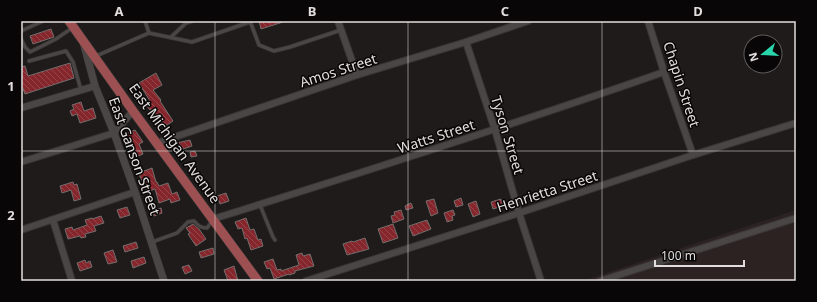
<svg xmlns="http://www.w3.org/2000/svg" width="817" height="302" viewBox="0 0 817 302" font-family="'Noto Sans',sans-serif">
  <defs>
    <pattern id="building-back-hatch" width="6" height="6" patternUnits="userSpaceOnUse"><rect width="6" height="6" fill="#85262c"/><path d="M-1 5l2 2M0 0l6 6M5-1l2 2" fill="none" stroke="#96454a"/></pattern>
  </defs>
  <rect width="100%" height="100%" fill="#1f1b1b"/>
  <polygon fill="#2d2222" points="796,210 796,281 582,281"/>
  <g fill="url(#building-back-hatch)" stroke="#726d6c">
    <polygon points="259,21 283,21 283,22 261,29"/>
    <polygon points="51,29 54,37 33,44 30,36"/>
    <polygon points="70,63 74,78 25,94 22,86 21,86 21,67 25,66 28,76"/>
    <polygon points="156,73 162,85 153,90 161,100 160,101 173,121 164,127 157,116 156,117 151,109 150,110 146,105 150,101 139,83"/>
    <polygon points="81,102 84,111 93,108 96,118 80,123 77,114 72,116 70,111 74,109 72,105"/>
    <polygon points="135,130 143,142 139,144 143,154 136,157 132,146 129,147 124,134"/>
    <polygon points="190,140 192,146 180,150 177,143"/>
    <polygon points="195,151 197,156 191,157 190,152"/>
    <polygon points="152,168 156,182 157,182 159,186 168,183 172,194 177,192 180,200 171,203 170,199 159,203 155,189 147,192 143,180 141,180 139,173"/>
    <polygon points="73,182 74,185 77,184 81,199 74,201 71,190 62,193 60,186"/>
    <polygon points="226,193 229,201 220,204 217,196"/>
    <polygon points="461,198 463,205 456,207 454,201"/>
    <polygon points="434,199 438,213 431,216 426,201"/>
    <polygon points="501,199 503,206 493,209 491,202"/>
    <polygon points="476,201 480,214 473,217 468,204"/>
    <polygon points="411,203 413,208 406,210 405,206"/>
    <polygon points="127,207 130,215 120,218 117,210"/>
    <polygon points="161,208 162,213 154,216 152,211"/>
    <polygon points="401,210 404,219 393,223 391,216 395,215 394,212"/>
    <polygon points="453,210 455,215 452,216 453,220 447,222 444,213"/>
    <polygon points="101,216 104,223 94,226 96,231 85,234 86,237 81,238 80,236 68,239 65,229 72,227 73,230 87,225 85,220 92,218 92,219"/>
    <polygon points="246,218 250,230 254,229 258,240 261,239 263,246 251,250 247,238 245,239 242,228 238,229 235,222"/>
    <polygon points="427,220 431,229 413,236 409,226"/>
    <polygon points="193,224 199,229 206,239 196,246 188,234 190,233 186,228"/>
    <polygon points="393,224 398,238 383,243 378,229"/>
    <polygon points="365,238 369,249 347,255 343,244 352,241 353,242"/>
    <polygon points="136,242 138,248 125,252 123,246"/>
    <polygon points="213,248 214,254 201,258 199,252"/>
    <polygon points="113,250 117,262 108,264 104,253"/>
    <polygon points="302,253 303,256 310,254 314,266 295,271 295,273 289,275 289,274 274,279 270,268 267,269 264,262 273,259 277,270 281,269 281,271 299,265 296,255"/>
    <polygon points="144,257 146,263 133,268 131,261"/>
    <polygon points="85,260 86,263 90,261 92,267 80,271 77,263"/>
    <polygon points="189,265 192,271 185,274 182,267"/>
    <polygon points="234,266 238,281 228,281 224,270"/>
  </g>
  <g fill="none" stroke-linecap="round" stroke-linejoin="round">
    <defs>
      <g id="service">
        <polyline points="250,21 259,45 274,51 290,47 341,30"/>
        <polyline points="21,31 43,21"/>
        <polyline points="149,33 192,42 250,22"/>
        <polyline points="171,37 186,23 192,21"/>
        <polyline points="21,39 25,47 30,52 56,39 72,28"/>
        <polyline points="96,56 149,33 145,21"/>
        <polyline points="29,61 66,51 73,62 81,90"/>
        <polyline points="260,205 273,237 275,240"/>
        <path d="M152 242 177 233 188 222 194 221C198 226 201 228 207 228L212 221"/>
      </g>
      <g id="minor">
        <polyline points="338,21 357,75"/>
        <polyline points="648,21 664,72 693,155"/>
        <polyline points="466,42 495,130 519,213 541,281"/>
        <polyline points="21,108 95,86"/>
        <polyline points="157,143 357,75 466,42 528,21"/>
        <polyline points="21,162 114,133 133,111"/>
        <path d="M213 219C364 172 515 124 664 72"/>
        <polyline points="53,220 72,281"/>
        <polyline points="21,230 135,192"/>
        <polyline points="306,281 519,213 693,155 796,123"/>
        <polyline points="600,281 796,218"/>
      </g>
      <polyline id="tertiary" points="84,45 95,86 114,133 135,192 164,281"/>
      <polyline id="primary" points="69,21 133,111 258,281"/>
    </defs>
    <use href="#service" stroke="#393635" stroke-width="4.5"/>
    <use href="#minor" stroke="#393635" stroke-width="8"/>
    <use href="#tertiary" stroke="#393635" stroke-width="8"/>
    <use href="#primary" stroke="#393635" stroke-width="10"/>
    <use href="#service" stroke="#4b4646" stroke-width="3"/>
    <use href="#minor" stroke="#4b4646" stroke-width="6"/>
    <use href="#tertiary" stroke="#4b4646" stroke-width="7"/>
    <use href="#primary" stroke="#9d5052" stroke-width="9"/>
  </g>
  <path fill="none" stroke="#e1dedd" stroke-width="1" stroke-opacity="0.55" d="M215 21V281M408 21V281M602 21V281M21 151H796"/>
  <g text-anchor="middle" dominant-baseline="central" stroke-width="3" stroke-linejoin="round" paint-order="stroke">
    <g font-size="14" fill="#e1dedd" stroke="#080606">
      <text transform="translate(338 70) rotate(-18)">Amos Street</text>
      <text transform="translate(682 84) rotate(72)">Chapin Street</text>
      <text transform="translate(508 135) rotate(73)">Tyson Street</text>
      <text transform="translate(436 136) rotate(-18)">Watts Street</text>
      <text transform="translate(175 143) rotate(54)">East Michigan Avenue</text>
      <text transform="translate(135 156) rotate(70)">East Ganson Street</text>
      <text transform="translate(547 191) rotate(-18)">Henrietta Street</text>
    </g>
  </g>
  <rect width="817" height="302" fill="none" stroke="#080606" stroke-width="44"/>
  <g transform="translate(763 54) rotate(252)"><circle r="19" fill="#080606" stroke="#5f5c5c"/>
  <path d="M0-3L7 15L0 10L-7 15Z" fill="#2bd5ac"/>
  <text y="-6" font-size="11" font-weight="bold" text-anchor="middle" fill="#e1dedd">N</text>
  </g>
  <path d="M655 260v6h89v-6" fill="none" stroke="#e1dedd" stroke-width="2"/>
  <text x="661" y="260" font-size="12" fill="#e1dedd" stroke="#080606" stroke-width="3" paint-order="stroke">100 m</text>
  <rect x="22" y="22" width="773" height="258" fill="none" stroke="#e1dedd" stroke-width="1.5"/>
  <g font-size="13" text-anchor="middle" font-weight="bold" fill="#e1dedd">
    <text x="119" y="16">A</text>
    <text x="312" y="16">B</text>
    <text x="505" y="16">C</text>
    <text x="698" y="16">D</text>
    <text x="11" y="91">1</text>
    <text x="11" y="220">2</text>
  </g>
</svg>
